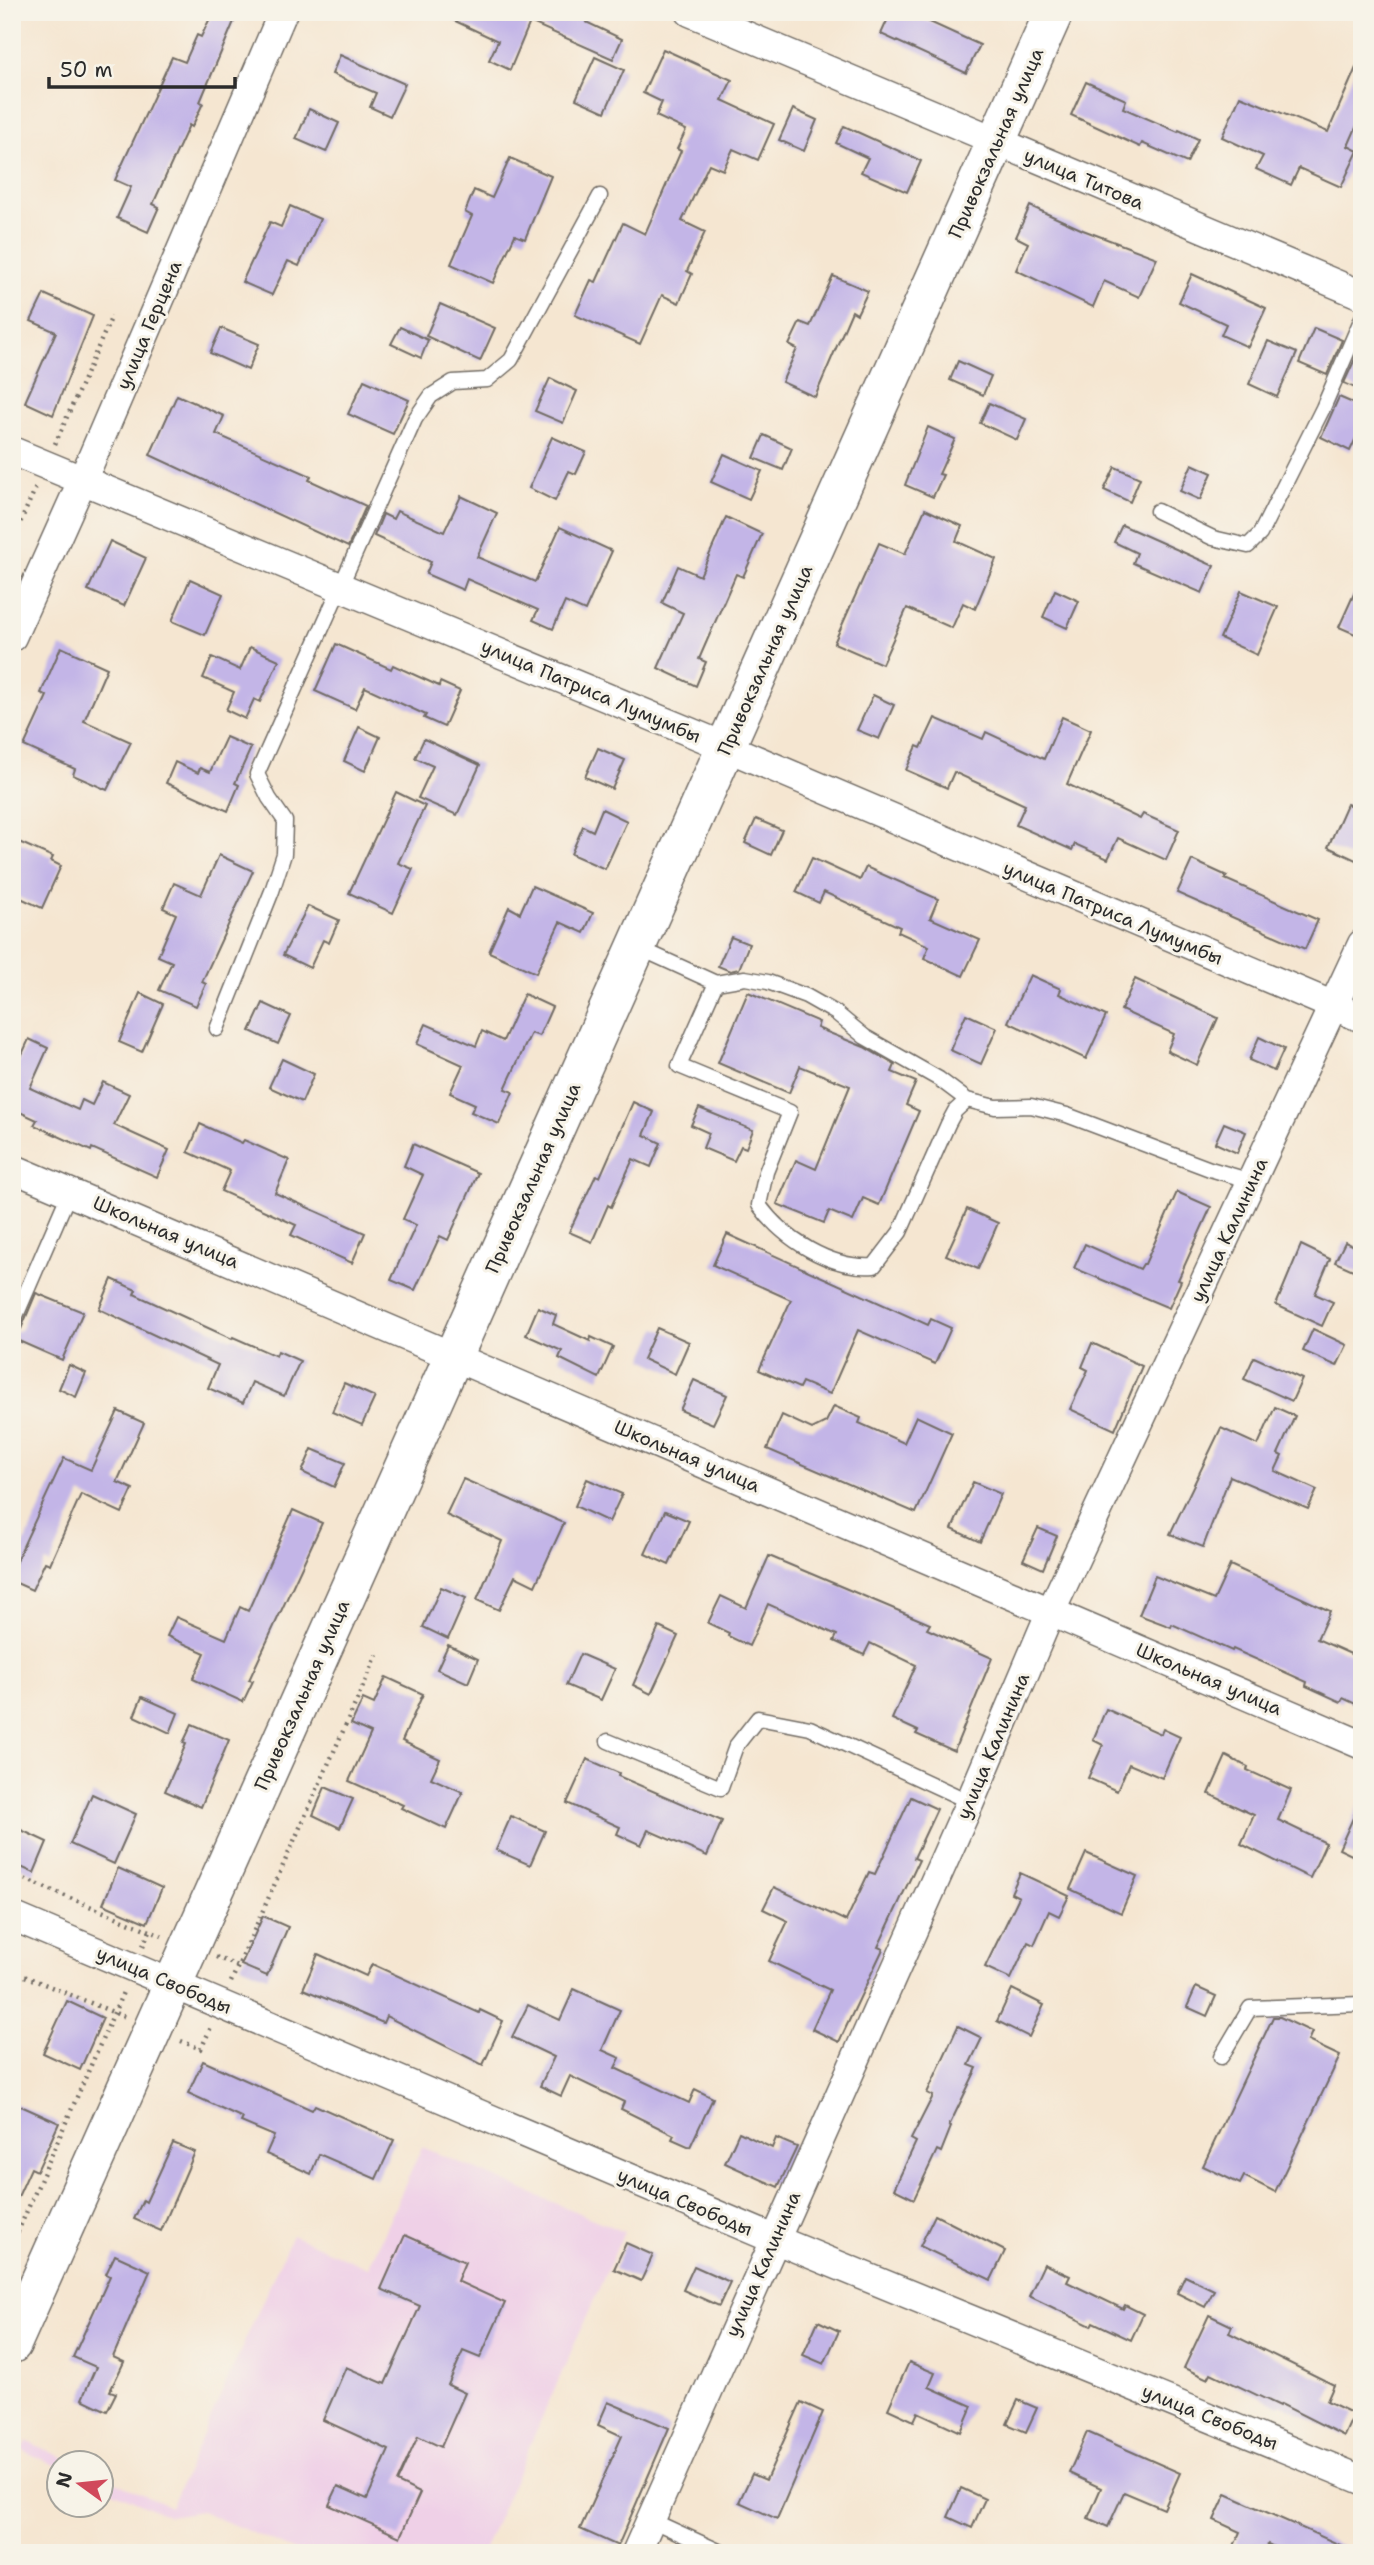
<svg xmlns="http://www.w3.org/2000/svg" width="1374" height="2565" viewBox="0 0 1374 2565" font-family="'Shantell Sans',sans-serif">
  <rect width="100%" height="100%" fill="#f7f3e8"/>
  <filter id="ink" filterUnits="userSpaceOnUse"><feTurbulence type="fractalNoise" baseFrequency=".0143" numOctaves="2"/><feDisplacementMap in="SourceGraphic" scale="14" xChannelSelector="R" yChannelSelector="G"/><feConvolveMatrix kernelMatrix="1 2 1 2 8 2 1 2 1" color-interpolation-filters="sRGB"/></filter>
  <filter id="wash" filterUnits="userSpaceOnUse"><feTurbulence type="fractalNoise" baseFrequency=".00686" numOctaves="4" result="noise"/><feDisplacementMap in="SourceGraphic" scale="28" xChannelSelector="R" yChannelSelector="G"/><feGaussianBlur stdDeviation="1.57" result="paint"/><feColorMatrix in="noise" values="0 0 0 0 0 0 0 0 0 0 0 0 0 0 0 0 0 1.4 0 .05"/><feComposite in="paint" operator="in"/></filter>
  <g filter="url(#wash)">
    <rect width="100%" height="100%" fill="#f5e6d1"/>
    <g fill="#efd0e7">
      <polygon points="422,2147 624,2232 482,2553 300,2553 201,2511 169,2516 102,2486 102,2476 171,2507 292,2235 368,2268"/>
      <polygon points="26,2441 75,2463 60,2464 59,2467 22,2450"/>
    </g>
    <g id="blocks">
      <g fill="#c3b5e7">
        <polygon points="213,12 238,12 200,102 203,103 192,127 189,125 153,204 159,207 148,232 117,218 131,187 115,180 172,57 185,62 197,35 201,37"/>
        <polygon points="436,12 590,12 586,22 622,39 613,59 530,22 510,70 489,60 498,41"/>
        <polygon points="891,12 908,12 980,45 966,73 881,34"/>
        <polygon points="663,49 732,80 722,100 774,124 758,160 733,149 723,170 709,164 682,221 705,232 687,271 692,274 679,303 662,295 640,344 575,315 591,280 596,282 623,223 645,234 681,151 677,149 686,130 656,116 662,102 643,93"/>
        <polygon points="1362,54 1362,114 1348,146 1358,151 1341,187 1299,168 1291,185 1256,169 1263,156 1222,137 1240,96 1328,132"/>
        <polygon points="340,55 405,84 390,116 370,107 376,93 332,74"/>
        <polygon points="595,57 624,70 605,112 576,99"/>
        <polygon points="1086,82 1126,100 1123,108 1178,132 1179,130 1198,139 1187,163 1142,143 1140,147 1071,115"/>
        <polygon points="309,109 339,123 326,152 296,139"/>
        <polygon points="793,109 817,120 804,151 779,140"/>
        <polygon points="844,126 921,161 907,192 861,172 868,158 836,143"/>
        <polygon points="510,158 551,176 525,239 515,235 493,283 451,264 472,216 465,212 474,190 492,198"/>
        <polygon points="290,206 320,219 299,266 288,261 272,295 242,282 270,222 281,227"/>
        <polygon points="1030,206 1083,230 1157,258 1139,297 1104,281 1093,307 1016,270 1028,243 1016,237"/>
        <polygon points="1192,274 1266,308 1248,347 1221,335 1226,324 1179,302"/>
        <polygon points="833,276 868,291 857,314 852,311 815,397 782,382 797,349 789,345 800,322 810,326"/>
        <polygon points="44,294 93,316 53,415 25,402 56,332 31,321"/>
        <polygon points="440,304 495,328 480,361 426,336"/>
        <polygon points="400,327 428,340 421,358 391,344"/>
        <polygon points="221,328 259,344 248,370 210,353"/>
        <polygon points="1314,328 1342,340 1327,375 1299,363"/>
        <polygon points="1268,341 1297,353 1277,397 1249,384"/>
        <polygon points="1360,348 1362,349 1362,391 1344,383"/>
        <polygon points="958,361 991,376 983,395 950,380"/>
        <polygon points="550,378 577,391 563,423 535,411"/>
        <polygon points="364,380 409,400 393,434 348,414"/>
        <polygon points="177,395 224,416 216,434 311,476 309,480 366,506 348,547 150,455"/>
        <polygon points="1339,397 1362,407 1362,425 1350,451 1321,437"/>
        <polygon points="989,403 1026,419 1017,440 980,423"/>
        <polygon points="928,427 955,439 939,474 943,475 933,497 905,485"/>
        <polygon points="764,435 792,448 783,470 754,458"/>
        <polygon points="552,437 586,452 576,474 569,471 555,501 529,488"/>
        <polygon points="724,454 762,471 749,499 711,482"/>
        <polygon points="1192,464 1212,473 1200,500 1180,491"/>
        <polygon points="1115,467 1140,478 1130,502 1104,490"/>
        <polygon points="461,496 497,513 477,557 535,582 560,527 612,551 585,611 565,602 553,629 533,620 538,610 467,579 463,590 426,574 431,562 374,536 383,514 393,519 397,511 444,532"/>
        <polygon points="925,509 962,526 956,541 996,559 975,609 963,603 952,628 907,608 882,664 834,643 879,543 905,554"/>
        <polygon points="726,517 762,534 743,577 736,574 699,659 706,662 696,686 658,668 683,613 662,603 678,566 700,576"/>
        <polygon points="1122,525 1214,566 1202,593 1133,563 1137,553 1114,542"/>
        <polygon points="110,541 146,558 124,606 88,590"/>
        <polygon points="1362,576 1362,637 1339,627"/>
        <polygon points="190,579 223,594 205,635 172,621"/>
        <polygon points="1055,590 1079,601 1067,628 1043,617"/>
        <polygon points="1241,591 1278,607 1257,655 1220,638"/>
        <polygon points="336,644 391,669 393,665 439,686 440,682 460,691 444,727 424,718 426,715 365,687 355,709 315,691"/>
        <polygon points="61,647 107,668 84,721 131,742 107,790 73,775 75,769 24,746 47,696 41,693"/>
        <polygon points="250,647 279,660 260,702 254,699 245,719 226,710 234,692 203,678 212,657 240,670"/>
        <polygon points="873,695 894,705 879,739 857,730"/>
        <polygon points="1062,717 1091,730 1067,784 1140,819 1143,814 1179,830 1166,860 1118,838 1108,859 1075,844 1072,850 1016,825 1025,805 954,772 947,788 906,770 917,746 921,748 935,718 983,739 986,732 1044,759"/>
        <polygon points="359,727 380,737 365,771 344,761"/>
        <polygon points="226,737 251,748 235,783 239,785 228,811 166,783 175,762 198,773 200,768 210,772"/>
        <polygon points="424,739 480,765 457,815 418,798 433,766 415,758"/>
        <polygon points="598,748 625,760 612,789 585,777"/>
        <polygon points="396,792 425,806 398,863 413,869 393,913 349,893"/>
        <polygon points="1347,804 1362,811 1362,863 1328,847"/>
        <polygon points="602,809 627,821 605,869 571,854 583,826 593,831"/>
        <polygon points="756,819 782,830 771,855 745,843"/>
        <polygon points="12,839 53,857 51,861 61,866 42,908 12,894"/>
        <polygon points="219,855 253,871 202,982 206,984 196,1006 159,990 172,962 158,956 176,914 163,908 174,883 201,895"/>
        <polygon points="812,858 860,880 866,867 938,899 930,918 980,940 963,976 924,958 929,946 898,932 900,927 824,892 819,903 796,892"/>
        <polygon points="1192,860 1227,876 1225,879 1318,920 1305,949 1177,893"/>
        <polygon points="532,886 593,913 584,933 560,922 536,973 489,952 509,907 520,913"/>
        <polygon points="308,906 339,920 329,943 323,940 310,968 283,955"/>
        <polygon points="731,937 749,944 739,969 730,971 718,966"/>
        <polygon points="1030,975 1061,989 1059,994 1106,1016 1086,1059 1008,1022"/>
        <polygon points="1135,979 1218,1018 1197,1065 1167,1051 1174,1034 1121,1010"/>
        <polygon points="748,992 819,1022 817,1028 864,1047 895,1065 892,1072 916,1082 906,1105 919,1111 879,1205 863,1198 853,1221 829,1211 824,1223 777,1204 796,1160 816,1169 850,1086 800,1066 789,1093 718,1063"/>
        <polygon points="140,993 163,1004 142,1052 119,1042"/>
        <polygon points="524,994 552,1007 539,1036 531,1033 505,1089 513,1092 499,1124 471,1112 475,1104 450,1093 463,1065 417,1044 426,1024 476,1046 482,1031 503,1041"/>
        <polygon points="263,1003 291,1016 278,1044 250,1031"/>
        <polygon points="966,1014 997,1028 981,1064 950,1050"/>
        <polygon points="1259,1037 1284,1049 1274,1071 1249,1060"/>
        <polygon points="29,1039 48,1048 30,1088 78,1110 82,1100 92,1105 103,1082 129,1094 114,1125 169,1150 157,1177 92,1148 91,1151 34,1125 37,1120 20,1112 12,1128 12,1076"/>
        <polygon points="282,1059 314,1074 302,1102 269,1087"/>
        <polygon points="633,1102 654,1112 644,1135 661,1143 651,1167 633,1159 611,1207 608,1205 592,1242 569,1232 596,1175 600,1177"/>
        <polygon points="699,1108 753,1130 746,1148 741,1146 734,1161 703,1148 709,1133 691,1125"/>
        <polygon points="1224,1123 1246,1132 1237,1153 1215,1143"/>
        <polygon points="200,1124 242,1143 244,1140 289,1160 275,1193 365,1233 352,1263 291,1235 296,1225 221,1191 230,1171 188,1152"/>
        <polygon points="413,1144 478,1173 448,1240 440,1236 415,1290 391,1280 416,1225 403,1219 423,1175 404,1166"/>
        <polygon points="1177,1192 1211,1207 1178,1280 1181,1281 1169,1308 1074,1268 1085,1244 1140,1269 1143,1264 1145,1264"/>
        <polygon points="967,1209 998,1223 978,1269 946,1255"/>
        <polygon points="727,1234 928,1325 931,1319 951,1328 935,1364 858,1330 830,1394 802,1382 799,1388 759,1370 791,1300 713,1265"/>
        <polygon points="1345,1242 1362,1250 1362,1274 1335,1262"/>
        <polygon points="1301,1245 1330,1259 1315,1294 1333,1302 1322,1326 1276,1305"/>
        <polygon points="112,1279 136,1290 134,1294 232,1339 233,1337 276,1356 278,1351 300,1361 284,1396 252,1382 243,1403 208,1388 218,1365 99,1309"/>
        <polygon points="36,1293 83,1312 62,1360 12,1338 12,1335 21,1329"/>
        <polygon points="538,1307 556,1315 553,1324 590,1341 591,1337 613,1347 599,1378 559,1358 562,1351 526,1335"/>
        <polygon points="657,1328 689,1342 675,1374 643,1359"/>
        <polygon points="1313,1329 1347,1345 1337,1366 1303,1351"/>
        <polygon points="1092,1343 1142,1366 1115,1430 1070,1409 1088,1370 1082,1367"/>
        <polygon points="1254,1357 1302,1379 1292,1401 1244,1379"/>
        <polygon points="69,1365 86,1373 76,1397 59,1389"/>
        <polygon points="694,1380 727,1395 713,1424 680,1410"/>
        <polygon points="344,1383 375,1397 362,1425 332,1412"/>
        <polygon points="834,1406 861,1418 859,1423 904,1443 916,1416 952,1433 916,1513 767,1449 782,1415 812,1429 826,1422"/>
        <polygon points="1275,1407 1295,1416 1278,1454 1282,1456 1275,1471 1317,1490 1308,1509 1230,1476 1203,1547 1170,1534 1221,1428 1258,1445"/>
        <polygon points="118,1411 144,1423 117,1482 133,1489 122,1513 81,1494 50,1564 45,1562 32,1590 12,1581 12,1570 64,1458 91,1470"/>
        <polygon points="312,1449 345,1463 334,1487 302,1472"/>
        <polygon points="463,1479 564,1523 535,1586 515,1576 499,1610 477,1600 502,1541 446,1515"/>
        <polygon points="587,1479 622,1494 609,1522 575,1506"/>
        <polygon points="973,1482 1001,1494 980,1542 952,1529"/>
        <polygon points="293,1510 322,1523 249,1680 253,1681 243,1702 193,1679 205,1653 167,1636 176,1617 226,1639 240,1607 248,1611"/>
        <polygon points="665,1511 689,1521 669,1565 645,1554"/>
        <polygon points="1038,1528 1057,1536 1043,1569 1023,1560"/>
        <polygon points="769,1556 930,1624 927,1629 992,1658 954,1751 916,1734 918,1731 892,1719 916,1665 870,1643 864,1655 834,1641 837,1635 768,1604 749,1646 728,1636 729,1633 708,1623 721,1596 746,1608"/>
        <polygon points="1230,1565 1330,1611 1317,1639 1362,1659 1362,1707 1343,1698 1341,1702 1306,1686 1307,1682 1233,1649 1232,1651 1172,1624 1171,1627 1139,1615 1155,1576 1214,1600"/>
        <polygon points="441,1587 466,1598 448,1639 423,1627"/>
        <polygon points="659,1627 678,1636 651,1694 633,1685"/>
        <polygon points="448,1645 478,1659 468,1683 437,1669"/>
        <polygon points="580,1654 615,1669 601,1700 566,1685"/>
        <polygon points="386,1677 423,1694 402,1741 440,1759 431,1778 463,1792 446,1829 401,1808 403,1805 349,1781 371,1733 351,1724 363,1699 374,1704"/>
        <polygon points="142,1697 178,1713 170,1733 134,1716"/>
        <polygon points="1106,1709 1161,1734 1163,1729 1180,1737 1162,1778 1129,1764 1117,1791 1088,1778 1103,1745 1093,1740"/>
        <polygon points="192,1724 229,1740 201,1807 165,1791 186,1744 183,1743"/>
        <polygon points="1226,1756 1248,1767 1247,1770 1291,1790 1278,1820 1326,1843 1310,1878 1241,1844 1254,1815 1209,1794"/>
        <polygon points="587,1759 619,1773 618,1776 722,1821 707,1856 648,1830 641,1845 617,1834 620,1827 567,1803"/>
        <polygon points="325,1787 353,1799 340,1828 313,1815"/>
        <polygon points="92,1794 136,1814 114,1864 70,1844"/>
        <polygon points="911,1797 937,1809 914,1858 919,1860 878,1947 883,1949 839,2042 812,2029 830,1990 769,1961 788,1921 763,1909 774,1887 846,1921 869,1872 875,1874"/>
        <polygon points="1362,1798 1362,1860 1339,1849"/>
        <polygon points="511,1816 545,1831 530,1865 496,1850"/>
        <polygon points="19,1829 47,1842 34,1873 12,1863 12,1846"/>
        <polygon points="1086,1853 1137,1876 1121,1913 1070,1889"/>
        <polygon points="118,1868 162,1888 147,1923 103,1904"/>
        <polygon points="1020,1873 1069,1896 1059,1916 1049,1911 1034,1945 1028,1942 1011,1979 985,1967 1019,1897 1011,1893"/>
        <polygon points="263,1916 288,1927 267,1976 241,1965"/>
        <polygon points="318,1954 366,1976 372,1964 479,2013 480,2010 503,2021 483,2065 386,2016 383,2023 303,1989"/>
        <polygon points="1196,1987 1216,1996 1207,2016 1187,2007"/>
        <polygon points="574,1989 620,2010 602,2050 620,2058 615,2068 689,2103 695,2089 713,2098 690,2147 672,2139 674,2135 621,2109 624,2102 570,2076 561,2096 540,2086 554,2057 512,2037 528,2005 560,2020"/>
        <polygon points="1012,1989 1044,2005 1029,2037 997,2021"/>
        <polygon points="67,2001 103,2018 80,2070 43,2053"/>
        <polygon points="1273,2017 1280,2017 1312,2032 1308,2041 1340,2056 1275,2192 1244,2176 1240,2184 1203,2166"/>
        <polygon points="958,2026 982,2038 969,2065 977,2068 949,2126 951,2127 941,2152 937,2150 914,2199 894,2189 916,2142 911,2139 933,2096 927,2093"/>
        <polygon points="203,2061 312,2110 315,2105 394,2140 376,2179 319,2154 311,2174 266,2154 274,2136 241,2122 243,2118 188,2093"/>
        <polygon points="12,2102 59,2123 37,2171 31,2168 12,2210"/>
        <polygon points="739,2132 772,2148 776,2138 797,2147 778,2187 725,2163"/>
        <polygon points="173,2143 195,2152 161,2231 134,2219 143,2200 146,2202"/>
        <polygon points="935,2215 1005,2251 991,2280 920,2246"/>
        <polygon points="405,2235 465,2262 457,2281 505,2303 480,2358 463,2351 448,2385 465,2393 441,2447 418,2436 397,2482 420,2493 400,2537 329,2505 338,2486 367,2499 389,2450 323,2420 346,2367 385,2384 420,2306 381,2289"/>
        <polygon points="626,2243 653,2255 641,2281 614,2269"/>
        <polygon points="115,2255 150,2271 113,2357 124,2362 110,2391 116,2393 107,2411 82,2399 96,2367 73,2357 110,2276 106,2274"/>
        <polygon points="1044,2264 1070,2276 1067,2282 1123,2309 1125,2305 1143,2314 1131,2340 1093,2322 1091,2326 1029,2296"/>
        <polygon points="694,2266 730,2282 719,2306 683,2290"/>
        <polygon points="1185,2276 1214,2290 1205,2307 1177,2293"/>
        <polygon points="1209,2315 1232,2326 1229,2333 1334,2385 1327,2401 1354,2414 1344,2436 1281,2404 1280,2406 1211,2373 1208,2379 1184,2368"/>
        <polygon points="818,2321 839,2331 824,2364 803,2355"/>
        <polygon points="909,2362 935,2373 929,2387 972,2406 961,2432 918,2412 914,2421 888,2409"/>
        <polygon points="1018,2400 1037,2408 1026,2432 1007,2424"/>
        <polygon points="608,2402 669,2428 618,2546 580,2529 622,2436 598,2425"/>
        <polygon points="801,2402 823,2412 777,2519 739,2502 752,2474 766,2480"/>
        <polygon points="1087,2432 1180,2473 1164,2509 1124,2492 1108,2527 1088,2518 1101,2488 1069,2473"/>
        <polygon points="961,2488 985,2499 972,2528 948,2517"/>
        <polygon points="1226,2494 1358,2553 1287,2553 1268,2544 1264,2553 1231,2553 1240,2532 1214,2520"/>
      </g>
    </g>
  </g>
  <g filter="url(#ink)">
    <use href="#blocks" fill-opacity="0" stroke="#726c65" stroke-width="2"/>
    <g fill="none" stroke-linecap="round" stroke-linejoin="round">
      <defs>
        <g id="lane">
          <polyline points="1157,511 1213,538 1248,546 1260,534 1323,408 1362,318"/>
          <polyline points="637,947 716,983"/>
          <polyline points="217,1029 272,891 284,854 285,821 269,798 257,774 415,419 431,396 453,382 487,380 511,360 600,196"/>
          <path d="M967 1100 939 1079 865 1037 836 1013 806 996 768 982 745 978 716 983 679 1066 790 1112 766 1172 759 1205C784 1240 831 1269 874 1266L900 1232 948 1124 955 1111 967 1100 995 1107 1031 1106 1067 1115 1210 1169 1251 1181"/>
          <polyline points="12,1325 70,1191"/>
          <polyline points="12,1473 12,1479"/>
          <polyline points="608,1741 721,1788 736,1746 758,1718 810,1728 970,1802"/>
          <polyline points="1221,2057 1250,2008 1362,2004"/>
          <polyline points="651,2520 723,2553"/>
        </g>
        <g id="street">
          <polyline points="690,12 1362,295"/>
          <polyline points="12,451 726,747 1362,1018"/>
          <polyline points="12,637 83,479 283,12"/>
          <polyline points="12,1168 1362,1745"/>
          <polyline points="12,1916 774,2239 1362,2480"/>
          <polyline points="636,2553 970,1802 1051,1611 1362,944"/>
        </g>
        <polyline id="secondary" points="12,2344 1054,12"/>
      </defs>
      <use href="#lane" stroke="#726c65" stroke-width="17"/>
      <use href="#street" stroke="#726c65" stroke-width="31"/>
      <use href="#secondary" stroke="#726c65" stroke-width="41"/>
      <g stroke="#726c65" stroke-width="4.5" stroke-dasharray="2 5" stroke-linecap="butt">
        <polyline points="55,444 112,316"/>
        <polyline points="12,541 36,487"/>
        <polyline points="12,1874 150,1931"/>
        <polyline points="143,1946 150,1931 162,1936"/>
        <polyline points="216,1957 237,1966"/>
        <polyline points="12,1971 125,2017"/>
        <polyline points="231,1982 377,1655"/>
        <polyline points="181,2041 201,2049 212,2025"/>
        <polyline points="12,2245 124,1990"/>
      </g>
      <use href="#lane" stroke="#fff" stroke-width="14"/>
      <use href="#street" stroke="#fff" stroke-width="28"/>
      <use href="#secondary" stroke="#fff" stroke-width="38"/>
    </g>
  </g>
  <g text-anchor="middle" dominant-baseline="central" stroke-width="6" stroke-linejoin="round" paint-order="stroke">
    <g font-size="19" fill="#2b2b2b" stroke="#f7f3e8">
      <text transform="translate(996 143) rotate(-66)">Привокзальная улица</text>
      <text transform="translate(1084 179) rotate(23)">улица Титова</text>
      <text transform="translate(149 325) rotate(-67)">улица Герцена</text>
      <text transform="translate(765 660) rotate(-66)">Привокзальная улица</text>
      <text transform="translate(591 691) rotate(23)">улица Патриса Лумумбы</text>
      <text transform="translate(1113 913) rotate(23)">улица Патриса Лумумбы</text>
      <text transform="translate(533 1178) rotate(-66)">Привокзальная улица</text>
      <text transform="translate(1229 1230) rotate(-65)">улица Калинина</text>
      <text transform="translate(166 1232) rotate(23)">Школьная улица</text>
      <text transform="translate(687 1456) rotate(23)">Школьная улица</text>
      <text transform="translate(1209 1679) rotate(23)">Школьная улица</text>
      <text transform="translate(302 1695) rotate(-66)">Привокзальная улица</text>
      <text transform="translate(993 1746) rotate(-67)">улица Калинина</text>
      <text transform="translate(164 1980) rotate(23)">улица Свободы</text>
      <text transform="translate(685 2202) rotate(23)">улица Свободы</text>
      <text transform="translate(763 2264) rotate(-66)">улица Калинина</text>
      <text transform="translate(1210 2417) rotate(22)">улица Свободы</text>
    </g>
  </g>
  <rect width="1374" height="2565" fill="none" stroke="#f7f3e8" stroke-width="42"/>
  <g transform="translate(80 2484) rotate(285)"><circle r="33" fill="#f7f3e8" stroke="#a5a39c" stroke-width="2"/>
  <path d="M0-5L12 26L0 18L-12 26Z" fill="#d1495b"/>
  <text y="-10" font-size="19" font-weight="bold" text-anchor="middle" fill="#2b2b2b">N</text>
  </g>
  <path d="M49 77v10h186v-10" fill="none" stroke="#2b2b2b" stroke-width="3.5"/>
  <text x="60" y="77" font-size="21" fill="#2b2b2b" stroke="#f7f3e8" stroke-width="5" paint-order="stroke">50 m</text>
</svg>
